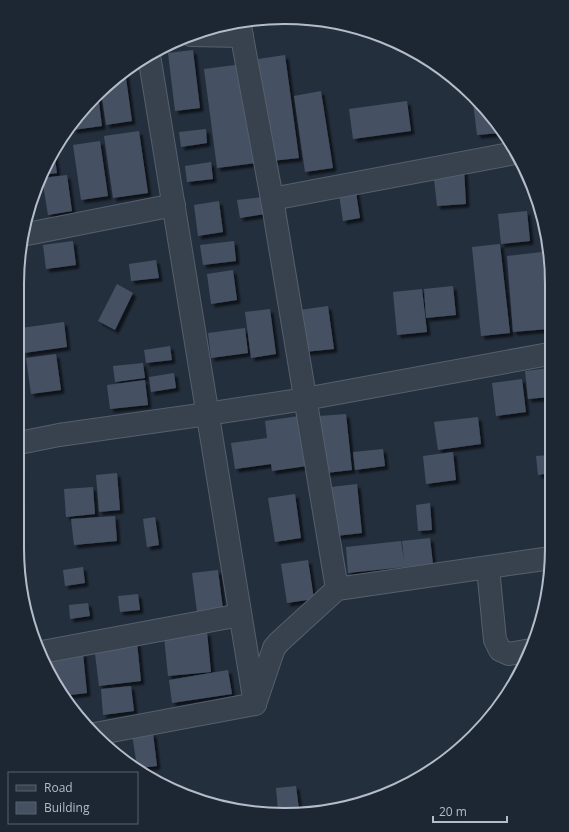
<svg xmlns="http://www.w3.org/2000/svg" width="569" height="832" viewBox="0 0 569 832" font-family="'Open Sans',sans-serif">
  <defs>
    <filter id="shadow"><feDropShadow dx="3.5" dy="3.5" stdDeviation="1" flood-color="#0009"/></filter>
  </defs>
  <rect width="100%" height="100%" fill="#242f3e"/>
  <g fill="#455162" filter="url(#shadow)">
    <polygon points="193,50 200,108 175,111 168,53"/>
    <polygon points="285,55 299,158 271,161 258,59"/>
    <polygon points="243,64 256,163 217,168 204,69"/>
    <polygon points="125,71 132,121 106,125 101,91"/>
    <polygon points="321,91 333,168 305,172 294,96"/>
    <polygon points="472,94 474,96 501,133 477,135"/>
    <polygon points="95,95 98,95 102,126 73,130 73,127"/>
    <polygon points="407,101 411,131 353,139 349,109"/>
    <polygon points="206,129 207,143 181,147 179,132"/>
    <polygon points="139,131 148,193 113,198 104,136"/>
    <polygon points="100,141 108,196 81,200 73,145"/>
    <polygon points="54,153 57,173 42,175 45,166"/>
    <polygon points="211,162 213,179 187,182 185,166"/>
    <polygon points="464,168 466,204 437,206 433,170"/>
    <polygon points="67,175 72,211 48,215 42,178"/>
    <polygon points="355,186 360,218 343,221 338,188"/>
    <polygon points="263,197 265,214 240,218 237,200"/>
    <polygon points="219,201 223,232 198,236 194,205"/>
    <polygon points="527,211 530,241 501,244 498,214"/>
    <polygon points="73,241 76,265 46,269 43,245"/>
    <polygon points="234,241 236,261 203,265 200,245"/>
    <polygon points="500,244 510,333 481,336 472,247"/>
    <polygon points="542,252 548,329 513,332 507,256"/>
    <polygon points="156,260 159,278 131,281 129,264"/>
    <polygon points="233,270 237,300 211,304 207,274"/>
    <polygon points="117,284 133,293 115,330 98,321"/>
    <polygon points="453,286 456,315 426,318 424,289"/>
    <polygon points="422,289 427,332 397,335 393,292"/>
    <polygon points="328,306 334,349 304,352 300,310"/>
    <polygon points="270,309 276,354 251,358 245,312"/>
    <polygon points="64,322 67,347 24,353 21,328"/>
    <polygon points="245,328 248,353 211,358 208,333"/>
    <polygon points="170,346 172,360 146,363 144,350"/>
    <polygon points="56,354 61,390 31,394 26,358"/>
    <polygon points="143,363 145,378 115,382 113,366"/>
    <polygon points="549,368 550,397 528,399 525,371"/>
    <polygon points="174,373 176,388 151,392 149,377"/>
    <polygon points="522,379 526,412 496,416 492,383"/>
    <polygon points="145,380 148,405 110,409 107,385"/>
    <polygon points="346,414 352,470 326,473 319,416"/>
    <polygon points="299,416 307,466 272,471 271,464 235,469 231,443 267,438 265,421"/>
    <polygon points="478,417 481,444 438,450 434,422"/>
    <polygon points="383,449 385,466 355,470 353,452"/>
    <polygon points="453,452 456,480 426,484 423,456"/>
    <polygon points="550,455 551,473 538,475 536,456"/>
    <polygon points="117,473 120,510 99,512 96,475"/>
    <polygon points="357,484 362,533 336,536 331,487"/>
    <polygon points="93,487 95,514 66,517 64,489"/>
    <polygon points="295,494 301,538 275,542 268,498"/>
    <polygon points="430,503 432,530 418,531 416,505"/>
    <polygon points="115,516 117,541 74,545 71,519"/>
    <polygon points="155,517 159,545 147,547 143,519"/>
    <polygon points="430,538 433,564 348,573 346,547 401,541 404,560 402,541"/>
    <polygon points="308,560 314,599 287,603 281,564"/>
    <polygon points="83,567 85,583 65,586 63,570"/>
    <polygon points="218,570 223,609 197,612 192,573"/>
    <polygon points="138,594 140,610 120,612 118,596"/>
    <polygon points="88,603 90,616 70,619 69,605"/>
    <polygon points="207,632 211,672 168,676 164,637"/>
    <polygon points="137,642 141,681 99,686 94,646"/>
    <polygon points="83,653 87,693 62,696 44,657"/>
    <polygon points="228,670 232,694 172,703 169,680"/>
    <polygon points="131,686 134,711 103,715 101,689"/>
    <polygon points="153,733 157,766 140,768 137,766 132,735"/>
    <polygon points="296,786 299,809 278,811 276,788"/>
  </g>
  <g fill="none" stroke-linecap="round" stroke-linejoin="round">
    <defs>
      <g id="minor">
        <polyline points="239,21 272,199 337,589"/>
        <polyline points="191,35 242,36"/>
        <path d="M149 55C185 271 219 488 255 704"/>
        <polyline points="272,199 515,153"/>
        <polyline points="22,235 174,205"/>
        <polyline points="19,443 59,435 207,414 305,399 549,354"/>
        <polyline points="488,568 495,640 500,650 509,654 531,650"/>
        <polyline points="42,652 240,615"/>
        <polyline points="256,701 274,648 279,642 337,589 551,558"/>
        <polyline points="95,734 255,704"/>
      </g>
    </defs>
    <use href="#minor" stroke="#565f6c" stroke-width="24"/>
    <use href="#minor" stroke="#38414e" stroke-width="22"/>
  </g>
  <path d="M0 0H569V832H0ZM284 24H285A260 260 0 0 1 545 284V548A260 260 0 0 1 285 808H284A260 260 0 0 1 24 548V284A260 260 0 0 1 284 24Z" fill="#1d2633" fill-rule="evenodd"/>
  <path fill="none" stroke="#b4bcc9" stroke-width="2" d="M284 24H285A260 260 0 0 1 545 284V548A260 260 0 0 1 285 808H284A260 260 0 0 1 24 548V284A260 260 0 0 1 284 24Z"/>
  <rect x="8" y="772" width="130" height="52" fill="#1d2633" stroke="#59626f"/>
  <rect x="16" y="785" width="20" height="6" fill="#38414e" stroke="#59626f"/>
  <text x="44" y="792" font-size="12" fill="#b4bcc9">Road</text>
  <rect x="16" y="802" width="20" height="12" fill="#455162" stroke="#59626f"/>
  <text x="44" y="812" font-size="12" fill="#b4bcc9">Building</text>
  <path d="M433 816v6h74v-6" fill="none" stroke="#b4bcc9" stroke-width="2"/>
  <text x="439" y="816" font-size="12" fill="#b4bcc9" stroke="#1d2633" stroke-width="3" paint-order="stroke">20 m</text>
</svg>
